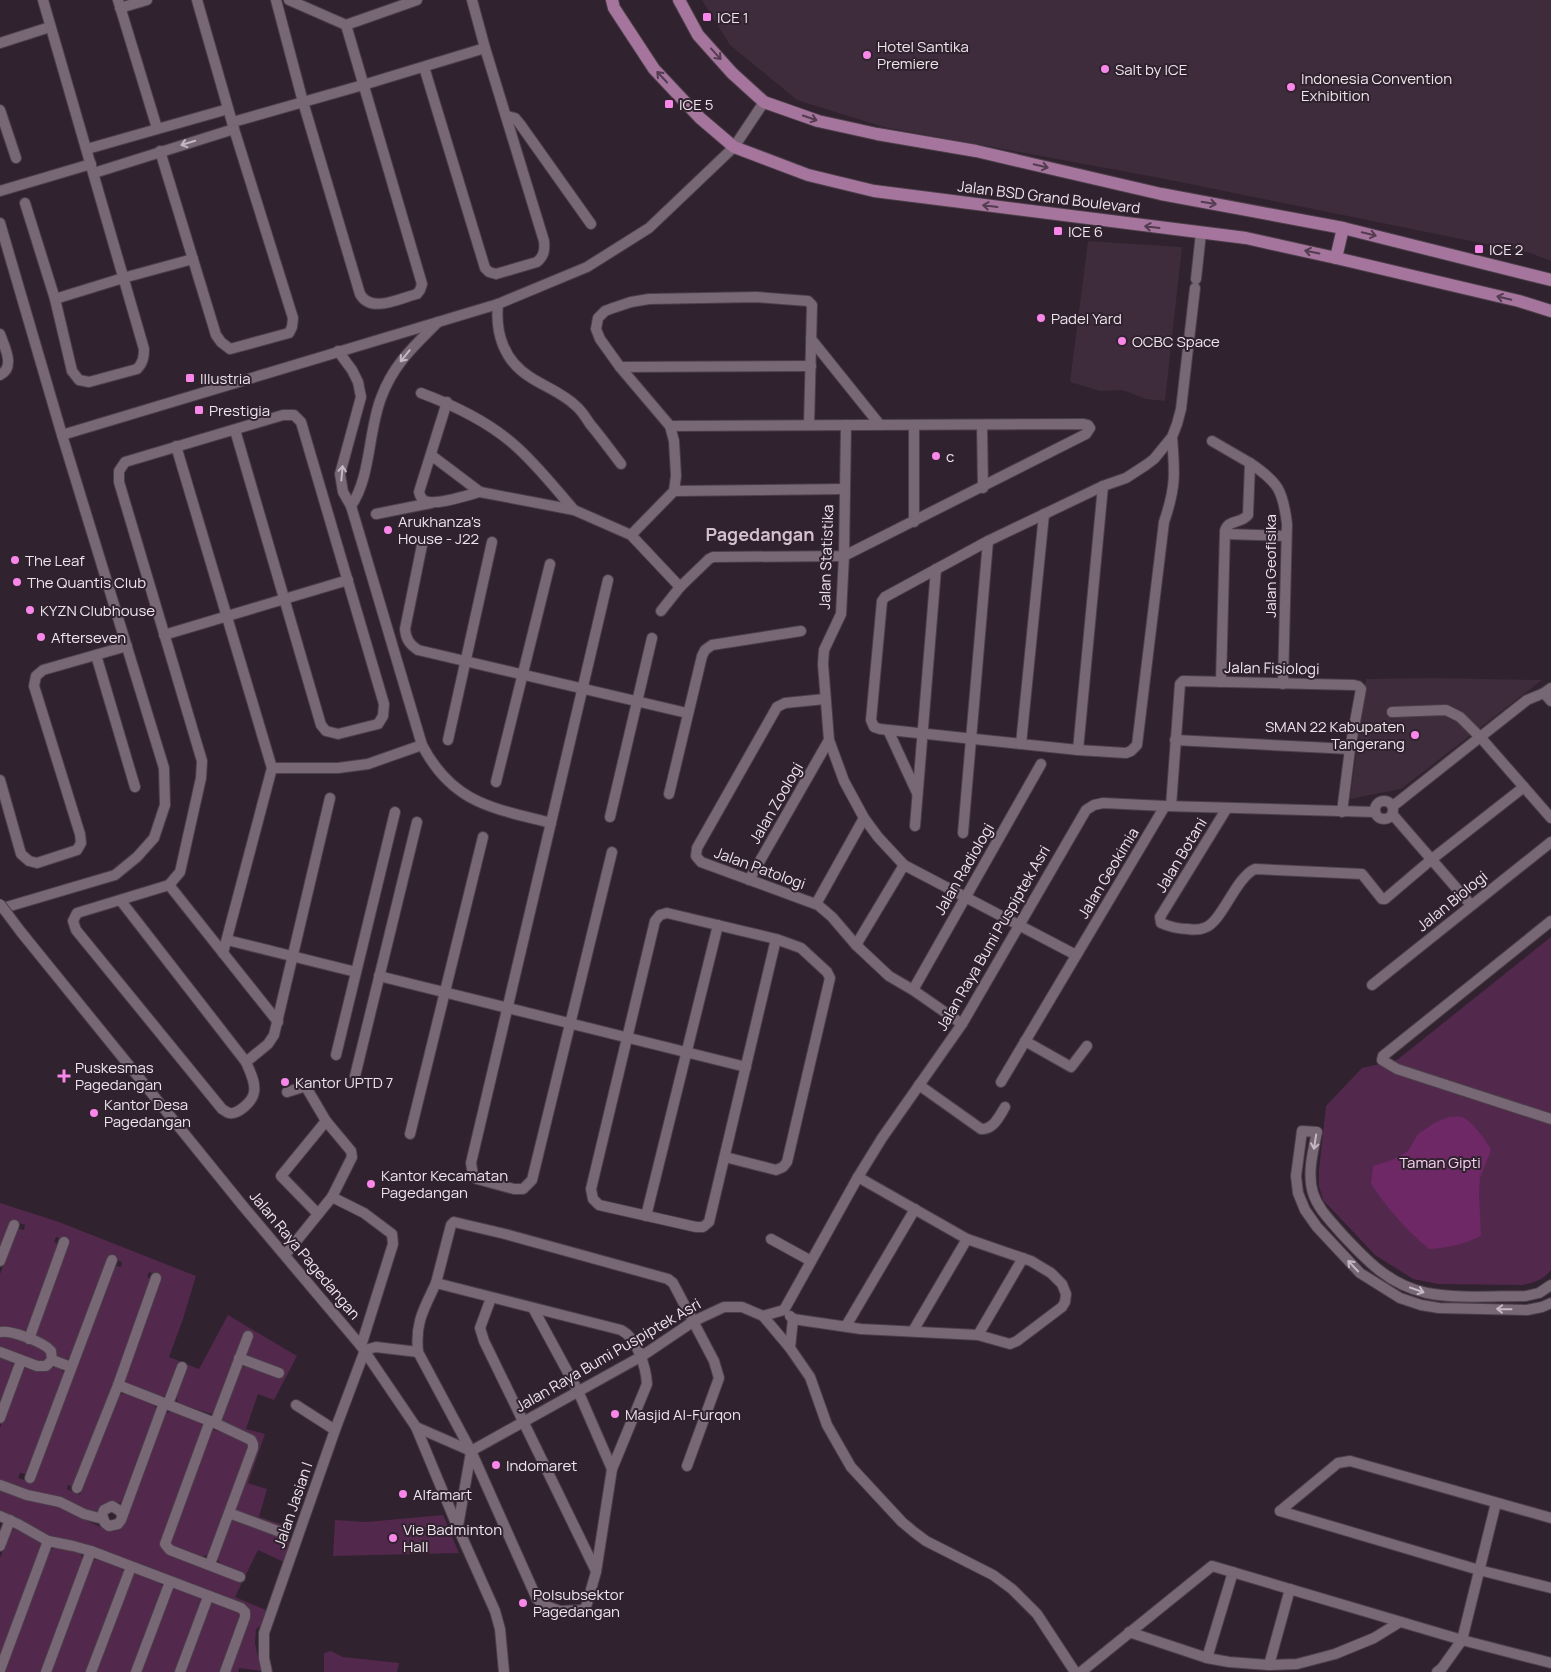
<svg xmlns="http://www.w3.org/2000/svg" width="1551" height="1672" viewBox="0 0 1551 1672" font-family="Manrope,sans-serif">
  <rect width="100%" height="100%" fill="#30222e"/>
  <g fill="#3e2b3b">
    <polygon points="702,0 1551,0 1551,261 1530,253 1160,178 883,127 797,100 730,45"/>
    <polygon points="1088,241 1182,247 1165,401 1146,399 1122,390 1100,391 1070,382"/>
    <polygon points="1433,678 1542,680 1401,789 1350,799 1366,679"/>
  </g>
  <g fill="#53284d">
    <path d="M1551 937V1270C1542 1281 1534 1283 1521 1285L1438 1284 1413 1279 1375 1255 1323 1200 1319 1186V1170L1326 1106 1362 1068 1397 1060Z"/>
    <path d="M0 1203 59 1222 196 1276 183 1319 169 1357 199 1369 228 1315 297 1356 274 1400 258 1394 246 1429 265 1434 248 1483 267 1489 259 1517 290 1527 286 1541 293 1543 286 1563 258 1550 235 1597 268 1611 262 1625 256 1629 255 1643 261 1671 239 1668 238 1672H230L250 1617V1613L50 1536 0 1513V1489L62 1508 106 1530 112 1531 121 1528 165 1413 173 1411 201 1422 203 1427 161 1541 240 1581 243 1573C233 1569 220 1568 217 1557L230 1522 235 1520 238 1511 236 1508 258 1443C252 1427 229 1433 222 1419L241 1367 247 1365 249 1357 247 1351 215 1411 211 1414 178 1403 176 1396 168 1392 164 1396H159L126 1382 125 1375 162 1277 149 1272 147 1277 151 1279V1282L76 1484 73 1486 68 1485 67 1489 80 1495 117 1396 124 1393 154 1404 156 1409 122 1501 118 1504 111 1503 95 1513 29 1492 0 1481V1428L21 1371 27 1367 45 1370 56 1367 62 1370 64 1374 26 1474 20 1473 18 1478 33 1483 113 1268 116 1266 121 1267 122 1262 108 1257 71 1356 67 1359 59 1358 53 1346 37 1336 36 1333 69 1242 56 1237 54 1242 58 1244 28 1329 21 1332 7 1327 0 1328V1274L16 1231 19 1229 24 1230 25 1225 10 1220 0 1247Z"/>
    <polygon points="2,1335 6,1335 44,1349 48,1357 45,1362 39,1363 2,1349 0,1347 0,1337"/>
    <polygon points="0,1356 10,1360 14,1366 0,1405"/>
    <polygon points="214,1430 247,1441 249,1444 208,1555 201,1557 171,1546 169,1542 210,1432"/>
    <polygon points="443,1515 459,1553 333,1556 335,1520 366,1522"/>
    <polygon points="16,1528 40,1541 41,1544 0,1659 0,1558 11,1531"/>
    <polygon points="56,1547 80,1552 83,1560 42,1672 4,1672 49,1551"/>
    <polygon points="98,1559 120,1567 124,1572 87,1672 50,1672 93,1560"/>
    <path d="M134 1574C143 1574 159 1579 163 1587L131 1672H96L132 1576Z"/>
    <polygon points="173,1589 177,1589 199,1597 202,1602 176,1672 140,1672"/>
    <polygon points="213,1603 242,1614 221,1672 185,1672 210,1605"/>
    <polygon points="331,1651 343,1657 399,1663 397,1672 324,1672 324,1653"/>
  </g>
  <path fill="#6d2865" d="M1449 1117C1453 1117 1458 1116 1462 1117 1470 1119 1488 1142 1491 1150L1480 1178 1479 1193 1481 1236C1465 1244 1447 1248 1429 1249 1406 1230 1388 1209 1371 1184L1373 1166 1392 1160 1408 1151 1418 1134 1436 1122Z"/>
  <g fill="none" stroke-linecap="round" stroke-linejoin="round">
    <defs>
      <g id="minor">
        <polyline points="118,0 157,128"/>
        <path d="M276 0 303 102 360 294C371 314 400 298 417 294L420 290 422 284 346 25 417 0"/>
        <polyline points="289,0 346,25"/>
        <polyline points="120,8 147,0"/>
        <polyline points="0,43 50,27"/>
        <path d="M424 67 485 268 489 272 496 274 537 262C544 256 545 250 544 241L485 48 472 0"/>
        <polyline points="0,110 16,158"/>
        <polyline points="507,116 515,118 520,124 591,224"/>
        <polyline points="233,122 363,85 485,48"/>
        <polyline points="87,149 228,109"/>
        <polyline points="160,151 216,335 221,342 230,349 289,333 292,327 293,318 234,129 197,0"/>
        <polyline points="94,173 234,129"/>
        <polyline points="0,191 91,164"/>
        <path d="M25 203 55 299 72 371 79 380 89 382 137 369C143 363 144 357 144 349L43 0"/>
        <polyline points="0,223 62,435 164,768 165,805 154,838 137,857 115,875 0,909"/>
        <polyline points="1196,279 1201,233"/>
        <polyline points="55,299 123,278 193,259"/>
        <path d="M498 304C495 333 504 361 530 377 545 387 563 393 576 406 582 411 586 418 590 424 601 437 611 451 621 464"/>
        <path d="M0 334C4 346 16 367 0 375"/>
        <polyline points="811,339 880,425"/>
        <path d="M338 351 352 370 358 382 361 397 340 474 343 492 351 506 422 745C453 804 493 808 551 823"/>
        <polyline points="620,367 811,366"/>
        <path d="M421 393C453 405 485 420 511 442 533 460 555 488 574 510"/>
        <polyline points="846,425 844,556 841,614 824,650 823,664 829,740 844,781 864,818 878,837 904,865 1076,955"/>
        <polyline points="982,425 983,488"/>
        <polyline points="62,435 498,304 587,267 649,228 734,147 764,102"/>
        <path d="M1172 437C1175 473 1176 487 1164 522L1137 745 1131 751 1126 753 1078 750 880 729 874 727 871 720 882 601 885 597 988 541 1103 486 1126 478 1146 465 1154 459 1172 437 1177 424 1181 409 1195 288"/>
        <polyline points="1212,441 1250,463"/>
        <polyline points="176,446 272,768 223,953"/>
        <path d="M431 455 480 492C468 495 436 506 425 501 421 499 420 496 419 492L447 402"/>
        <polyline points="674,491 844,489"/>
        <polyline points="480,492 574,510 631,535 680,587"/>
        <path d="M351 506C371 477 368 432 381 398 393 365 413 347 438 322"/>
        <polyline points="376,514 431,503"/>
        <polyline points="914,522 914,425"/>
        <polyline points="1225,534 1286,536"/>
        <polyline points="631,535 674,491 676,476 674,441 670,426 620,367 600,339 596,329 598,318 605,311 613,308 631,302 649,299 756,297 808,301 812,305 809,425"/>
        <path d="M422 545 405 629C406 639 409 644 418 650L687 713"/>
        <polyline points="608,580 471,1163 473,1175 477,1179 514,1189 523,1189 532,1180 612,852"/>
        <polyline points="661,611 680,587 709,559 713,557 844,556 1086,434 1090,428 1088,425 1084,424 670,426"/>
        <polyline points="164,635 348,580"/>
        <polyline points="96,655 135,787"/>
        <path d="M1221 682 1225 531C1228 519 1241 524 1248 515L1250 463C1278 482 1283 490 1287 524L1283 684"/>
        <polyline points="1544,693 1551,701"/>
        <polyline points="825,699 785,703 777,707 697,848 696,856 701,862 818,905 832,917 856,945 889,976 913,990 962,1024"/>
        <polyline points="1392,712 1446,710 1460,717 1481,738 1551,818"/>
        <polyline points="888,730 917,793"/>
        <polyline points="448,740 492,542"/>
        <polyline points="1175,740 1350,749"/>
        <polyline points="1021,744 1044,514"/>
        <polyline points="1078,750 1103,486"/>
        <polyline points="272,768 338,768 368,764 422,745"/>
        <polyline points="0,780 21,854 29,861 37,863 77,850 81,843 80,834 34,686 36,676 43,670 127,646"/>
        <polyline points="496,782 550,564"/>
        <polyline points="669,794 702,656 705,650 712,645 801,631"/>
        <circle cx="1384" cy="810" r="9"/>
        <polyline points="1171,806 1180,684 1183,681 1354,685 1358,686 1361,689 1350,749 1342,812"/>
        <polyline points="1393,806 1527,700 1544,693 1551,688"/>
        <path d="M1227 808 1160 917 1161 923C1170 927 1179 929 1188 929 1194 930 1199 930 1204 928 1222 923 1235 878 1255 869L1362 874 1382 899H1385L1432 859 1524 787"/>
        <polyline points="1393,815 1471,905"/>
        <polyline points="610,817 652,638"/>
        <polyline points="915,826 936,569"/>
        <polyline points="963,833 988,541"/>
        <polyline points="749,880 829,740"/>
        <polyline points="169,885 278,1022"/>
        <path d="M121 901 246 1062C249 1070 256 1082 254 1092 253 1101 238 1115 229 1113 226 1112 224 1110 222 1109L76 930 73 921 77 913 169 885 180 872 201 778 202 761 119 482V471L125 462 283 415H294L301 422 384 704 383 716 378 724 338 734 326 731 321 725 235 430"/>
        <polyline points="816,904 864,818"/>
        <polyline points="1551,921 1383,1056 1382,1060 1397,1069 1551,1119"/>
        <polyline points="21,932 243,1206 361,1346 416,1427 458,1528 495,1611 500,1629 504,1672"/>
        <polyline points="227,940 356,972"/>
        <polyline points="856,945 904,865"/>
        <polyline points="379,976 746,1067"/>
        <polyline points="1372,985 1551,842"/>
        <polyline points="913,990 1041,764"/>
        <polyline points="1025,1041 1071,1067 1087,1046"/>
        <polyline points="336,1055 395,812"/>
        <polyline points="246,1062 268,1044 274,1035 330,798"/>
        <polyline points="355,1076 417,822"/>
        <polyline points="1001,1082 1165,806"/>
        <path d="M919 1085 981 1129C993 1130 999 1117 1005 1107"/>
        <polyline points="287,1092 303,1087 306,1087 326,1121 281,1176 318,1214"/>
        <polyline points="326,1121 351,1151 352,1157 332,1197"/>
        <polyline points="410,1134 483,837"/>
        <polyline points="725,1157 776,1170 783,1167 787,1162 830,978 827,972 801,948 776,939 667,913 660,915 655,921 591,1189 593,1199 599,1205 696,1227 703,1227 709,1222 776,939"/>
        <polyline points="646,1216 718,925"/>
        <polyline points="771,1239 811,1261"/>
        <polyline points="285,1255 332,1197 364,1213 392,1234 393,1244 361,1346"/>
        <polyline points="0,1261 14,1225"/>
        <path d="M436 1283 621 1330C637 1338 646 1367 647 1384L612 1469 596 1572 586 1607 582 1610 560 1611 546 1606 537 1599 471 1451 418 1352C415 1322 424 1309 436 1283Z"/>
        <polyline points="436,1283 451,1225 454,1222 505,1234 668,1279 673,1283 714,1361 719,1378 687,1466"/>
        <path d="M1551 1285 1539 1293 1526 1296C1493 1296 1458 1299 1427 1293 1389 1285 1366 1260 1341 1233 1330 1220 1318 1209 1313 1193 1307 1174 1313 1151 1317 1132L1302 1131 1296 1176 1298 1193 1305 1210 1317 1227 1360 1273 1400 1298 1421 1305 1439 1308 1527 1310 1542 1307 1551 1303"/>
        <polyline points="491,1298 480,1328 484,1341 596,1571"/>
        <polyline points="533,1308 578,1391 612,1469"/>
        <polyline points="763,1316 784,1310 858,1177 882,1138 962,1024 1086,810 1094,805 1103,803 1165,806 1375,812"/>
        <polyline points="793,1319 861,1329 978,1335 1010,1344 1017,1341 1062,1307 1065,1302 1066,1294 1062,1284 1051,1273 1031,1261 967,1239 858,1177"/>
        <polyline points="846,1326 915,1209"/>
        <polyline points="913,1331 967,1239"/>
        <path d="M0 1332C11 1330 44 1342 51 1351L52 1360 46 1366H37L0 1352"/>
        <polyline points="978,1335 1023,1258"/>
        <polyline points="29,1339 64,1242"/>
        <polyline points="790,1348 793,1319 790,1316"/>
        <polyline points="239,1358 279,1373"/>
        <polyline points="52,1360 71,1367"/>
        <polyline points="118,1385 215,1423 251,1440 253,1444 253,1448 210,1564"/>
        <polyline points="168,1404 182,1367"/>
        <polyline points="296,1405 335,1430"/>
        <polyline points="0,1418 21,1361"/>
        <polyline points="210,1421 165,1544 170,1550 240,1577"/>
        <polyline points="215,1423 248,1336"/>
        <polyline points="416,1427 471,1451"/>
        <polyline points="471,1451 642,1356 694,1321 724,1307 742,1307 763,1316 790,1348 810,1377 827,1425 851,1467 902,1522 914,1532 926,1541 993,1575 1012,1589 1037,1614 1075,1672"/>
        <polyline points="30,1478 112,1260"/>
        <polyline points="0,1485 27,1495 60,1502 84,1514 103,1519"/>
        <polyline points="77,1488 118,1385 156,1278"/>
        <polyline points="1280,1511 1338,1463 1350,1461 1551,1518"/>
        <polyline points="1280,1511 1479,1570 1551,1588"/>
        <polyline points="229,1513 283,1533"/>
        <polyline points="122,1515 120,1511 112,1506 104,1510 102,1515 105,1523 109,1526 118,1524 121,1520 164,1403"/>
        <polyline points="0,1516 18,1524 48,1541 73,1546 91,1551 241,1608 245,1612 245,1617 225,1672"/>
        <polyline points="458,1526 471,1452"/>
        <polyline points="0,1546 10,1520"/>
        <polyline points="1129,1632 1207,1658 1229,1662 1269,1665 1297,1664 1335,1654 1374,1638 1400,1622"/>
        <polyline points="1207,1658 1233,1572"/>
        <polyline points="1269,1665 1290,1589"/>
        <polyline points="0,1670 48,1541"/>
        <polyline points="46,1672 91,1551"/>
        <polyline points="91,1672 131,1567"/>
        <polyline points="136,1672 170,1582"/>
        <polyline points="180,1672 208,1597"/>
        <polyline points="267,1672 264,1658 264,1633 335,1430 365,1350 376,1347 418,1352"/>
        <polyline points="1081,1672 1212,1566 1462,1640 1551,1663"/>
        <polyline points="1437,1672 1442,1668 1462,1640 1496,1503"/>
      </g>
      <g id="major">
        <polyline points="612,0 614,8 654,69 700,118 734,147 808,175 874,191 1246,238 1336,258 1519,301 1551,311"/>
        <polyline points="679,0 698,35 732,73 764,102 818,121 877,134 976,151 1161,194 1343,228 1551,280"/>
        <polyline points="1336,258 1343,228"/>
      </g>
    </defs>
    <use href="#minor" stroke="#4b3f49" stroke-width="12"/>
    <use href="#major" stroke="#4b3f49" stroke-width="14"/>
    <use href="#minor" stroke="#786775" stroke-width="10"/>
    <use href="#major" stroke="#a6759e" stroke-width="12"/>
    <defs>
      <polyline id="minor-bridge" points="0,904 21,932"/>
    </defs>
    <use href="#minor-bridge" stroke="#4b3f49" stroke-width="12" stroke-linecap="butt"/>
    <use href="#minor-bridge" stroke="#786775" stroke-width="10"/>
  </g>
  <defs><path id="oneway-shaft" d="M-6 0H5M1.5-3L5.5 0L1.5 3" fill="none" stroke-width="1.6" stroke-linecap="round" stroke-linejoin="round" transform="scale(1.25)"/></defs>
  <g stroke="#533b50">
    <use href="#oneway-shaft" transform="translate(716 54) rotate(48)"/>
    <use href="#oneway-shaft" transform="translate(662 77) rotate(-133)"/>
    <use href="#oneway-shaft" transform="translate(810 118) rotate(19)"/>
    <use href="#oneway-shaft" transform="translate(1041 166) rotate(14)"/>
    <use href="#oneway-shaft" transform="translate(1209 203) rotate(10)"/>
    <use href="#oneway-shaft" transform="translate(990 206) rotate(-173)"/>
    <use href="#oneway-shaft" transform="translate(1152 227) rotate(-173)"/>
    <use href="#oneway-shaft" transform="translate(1369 234) rotate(14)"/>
    <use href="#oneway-shaft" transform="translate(1312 252) rotate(-168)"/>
    <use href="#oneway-shaft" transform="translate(1504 298) rotate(-167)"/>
  </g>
  <g stroke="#c5b8c2">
    <use href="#oneway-shaft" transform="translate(188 143) rotate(163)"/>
    <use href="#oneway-shaft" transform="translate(405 356) rotate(129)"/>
    <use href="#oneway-shaft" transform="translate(342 473) rotate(-85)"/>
    <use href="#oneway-shaft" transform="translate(1315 1142) rotate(99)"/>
    <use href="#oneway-shaft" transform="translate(1353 1266) rotate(-133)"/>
    <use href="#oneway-shaft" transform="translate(1417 1290) rotate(19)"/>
    <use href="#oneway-shaft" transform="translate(1504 1309) rotate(-179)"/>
  </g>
  <g fill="#f987e9" stroke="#30222e" stroke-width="2">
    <rect x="702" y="12" width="10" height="10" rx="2.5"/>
    <circle cx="867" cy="55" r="5"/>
    <circle cx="1105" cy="69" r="5"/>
    <circle cx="1291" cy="87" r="5"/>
    <rect x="664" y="99" width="10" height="10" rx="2.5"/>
    <rect x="1053" y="226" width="10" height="10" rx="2.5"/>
    <rect x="1474" y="244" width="10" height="10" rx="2.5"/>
    <circle cx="1041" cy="318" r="5"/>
    <circle cx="1122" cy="341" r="5"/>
    <rect x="185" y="373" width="10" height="10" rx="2.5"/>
    <rect x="194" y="405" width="10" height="10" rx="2.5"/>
    <circle cx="936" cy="456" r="5"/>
    <circle cx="388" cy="530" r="5"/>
    <circle cx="15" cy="560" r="5"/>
    <circle cx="17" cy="582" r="5"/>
    <circle cx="30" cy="610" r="5"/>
    <circle cx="41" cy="637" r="5"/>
    <circle cx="1415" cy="735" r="5"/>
    <path d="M61.5 1068.5h5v5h5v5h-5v5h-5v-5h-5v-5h5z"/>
    <circle cx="285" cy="1082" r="5"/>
    <circle cx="94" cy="1113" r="5"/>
    <circle cx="371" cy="1184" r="5"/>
    <circle cx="615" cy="1414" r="5"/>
    <circle cx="496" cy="1465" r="5"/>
    <circle cx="403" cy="1494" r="5"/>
    <circle cx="393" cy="1538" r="5"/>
    <circle cx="523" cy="1603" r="5"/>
  </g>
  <g text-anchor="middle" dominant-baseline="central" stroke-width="4" stroke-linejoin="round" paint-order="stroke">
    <g font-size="15" fill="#eee4ec" stroke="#30222e" text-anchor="start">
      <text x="717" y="17">ICE 1</text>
      <text x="877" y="46">Hotel Santika<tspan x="877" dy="17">Premiere</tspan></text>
      <text x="1115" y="69">Salt by ICE</text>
      <text x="1301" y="78">Indonesia Convention<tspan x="1301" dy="17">Exhibition</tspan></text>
      <text x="679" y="104">ICE 5</text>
      <text x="1068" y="231">ICE 6</text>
      <text x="1489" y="249">ICE 2</text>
      <text x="1051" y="318">Padel Yard</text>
      <text x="1132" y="341">OCBC Space</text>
      <text x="200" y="378">Illustria</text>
      <text x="209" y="410">Prestigia</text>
      <text x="946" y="456">c</text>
      <text x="398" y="521">Arukhanza's<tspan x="398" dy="17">House - J22</tspan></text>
      <text x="25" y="560">The Leaf</text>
      <text x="27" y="582">The Quantis Club</text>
      <text x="40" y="610">KYZN Clubhouse</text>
      <text x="51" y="637">Afterseven</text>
      <text x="1405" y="726" text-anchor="end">SMAN 22 Kabupaten<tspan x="1405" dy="17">Tangerang</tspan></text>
      <text x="75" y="1067">Puskesmas<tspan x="75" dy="17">Pagedangan</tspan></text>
      <text x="295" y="1082">Kantor UPTD 7</text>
      <text x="104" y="1104">Kantor Desa<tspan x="104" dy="17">Pagedangan</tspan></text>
      <text x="381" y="1175">Kantor Kecamatan<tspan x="381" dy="17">Pagedangan</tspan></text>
      <text x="625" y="1414">Masjid Al-Furqon</text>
      <text x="506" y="1465">Indomaret</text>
      <text x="413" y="1494">Alfamart</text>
      <text x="403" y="1529">Vie Badminton<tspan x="403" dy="17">Hall</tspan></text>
      <text x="533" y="1594">Polsubsektor<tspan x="533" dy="17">Pagedangan</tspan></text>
    </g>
    <g font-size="15" fill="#eee4ec" stroke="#30222e">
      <text transform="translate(1049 197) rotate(7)">Jalan BSD Grand Boulevard</text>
      <text transform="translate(826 557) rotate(-88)">Jalan Statistika</text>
      <text transform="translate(1270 566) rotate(-90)">Jalan Geofisika</text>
      <text transform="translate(1272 668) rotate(1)">Jalan Fisiologi</text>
      <text transform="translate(776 803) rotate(-60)">Jalan Zoologi</text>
      <text transform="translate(1181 855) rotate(-59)">Jalan Botani</text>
      <text transform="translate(760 868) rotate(20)">Jalan Patologi</text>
      <text transform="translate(964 869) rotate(-60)">Jalan Radiologi</text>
      <text transform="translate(1108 873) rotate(-59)">Jalan Geokimia</text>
      <text transform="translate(1452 901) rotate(-39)">Jalan Biologi</text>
      <text transform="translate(993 938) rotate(-60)">Jalan Raya Bumi Puspiptek Asri</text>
      <text transform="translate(305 1255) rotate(50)">Jalan Raya Pagedangan</text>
      <text transform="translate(608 1355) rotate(-30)">Jalan Raya Bumi Puspiptek Asri</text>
      <text transform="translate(293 1505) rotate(-71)">Jalan Jasian I</text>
    </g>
    <g font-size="15" fill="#fbd3f3" stroke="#30222e">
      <text x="1440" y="1162">Taman Gipti</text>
    </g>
    <g font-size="18" font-weight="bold" fill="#d3bfcf" stroke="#30222e">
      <text x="760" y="534">Pagedangan</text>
    </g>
  </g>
</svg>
